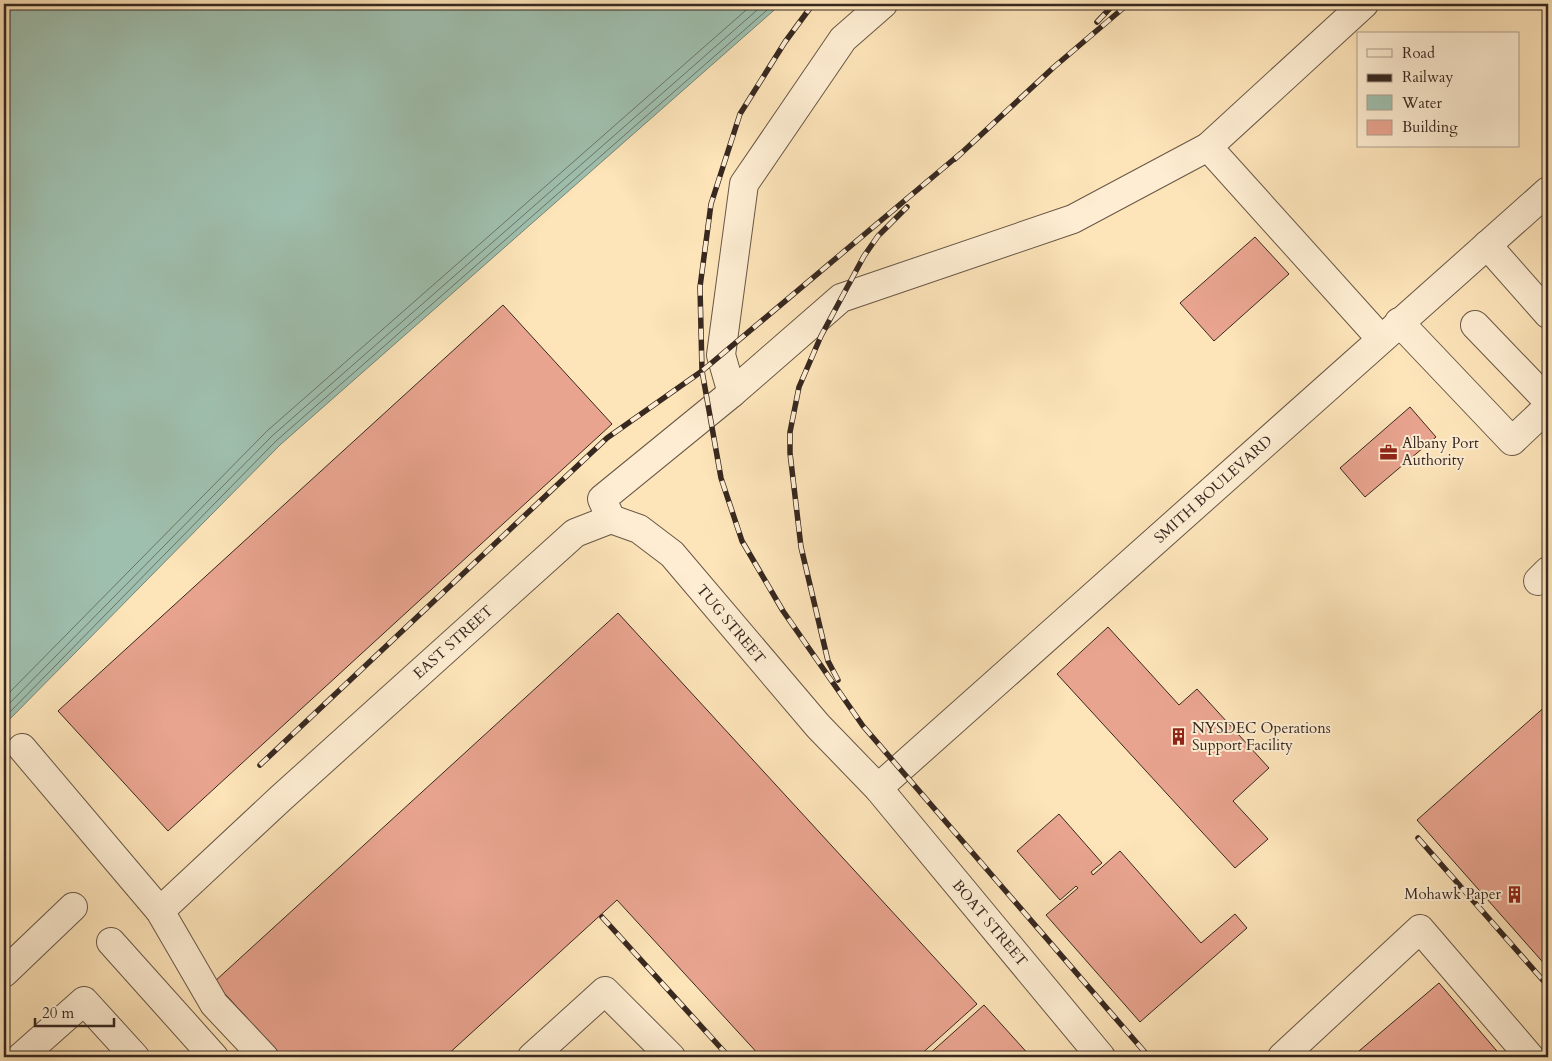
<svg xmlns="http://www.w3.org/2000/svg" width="1552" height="1061" viewBox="0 0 1552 1061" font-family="Cardo,serif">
  <rect width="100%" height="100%" fill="#fde4b9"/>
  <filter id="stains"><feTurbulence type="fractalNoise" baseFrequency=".004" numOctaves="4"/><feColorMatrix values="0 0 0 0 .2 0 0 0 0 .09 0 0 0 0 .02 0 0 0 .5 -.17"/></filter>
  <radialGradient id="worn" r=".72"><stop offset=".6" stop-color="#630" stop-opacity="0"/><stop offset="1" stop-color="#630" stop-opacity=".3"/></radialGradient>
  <polygon fill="#9fbfae" stroke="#758375" points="4,4 781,4 280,445 4,725"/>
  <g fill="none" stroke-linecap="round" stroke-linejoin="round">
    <g stroke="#6b7467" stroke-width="1">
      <polyline points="4,698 267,431 753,4"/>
      <polyline points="4,709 272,436 764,4"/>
      <polyline points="4,718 276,441 774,4"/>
    </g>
  </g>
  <g fill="#e9a48f" stroke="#372820">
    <polygon points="1255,237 1289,274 1214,341 1180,303"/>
    <polygon points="503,305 612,424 168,831 58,711"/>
    <polygon points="1410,407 1436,437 1365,497 1340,468"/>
    <polygon points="618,613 977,1004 918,1057 761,1057 617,900 445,1057 283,1057 214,982"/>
    <polygon points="1108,627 1179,705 1197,689 1269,768 1233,801 1268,839 1235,868 1057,674"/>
    <polygon points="1548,704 1548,968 1417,820"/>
    <polygon points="1059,814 1102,863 1091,872 1093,875 1120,851 1201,943 1235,914 1247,928 1140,1022 1046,915 1078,888 1076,886 1060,900 1017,851"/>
    <polygon points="1439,983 1502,1057 1352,1057"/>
    <polygon points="984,1005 1031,1057 926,1057"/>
  </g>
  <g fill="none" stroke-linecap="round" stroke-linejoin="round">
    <defs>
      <g id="minor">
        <polyline points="1208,147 1364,4"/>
        <polyline points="1487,245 1548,314"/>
        <polyline points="1399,322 1512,441 1548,407"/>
        <polyline points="1475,325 1548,401"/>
        <polyline points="732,393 841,298 1073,219 1208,147 1381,339"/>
        <polyline points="611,519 602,499 732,393 721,355 744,184 843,39 883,4"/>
        <polyline points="1538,581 1548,571"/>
        <polyline points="22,748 160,911 214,1004 264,1057"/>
        <polyline points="878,788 1548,191"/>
        <polyline points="160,911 281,798 575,533 611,519 639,529 672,554 818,726 878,788 1101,1057"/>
        <polyline points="111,942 214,1057"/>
        <polyline points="4,973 73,907"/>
        <polyline points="21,1057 84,1001 135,1057"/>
        <polyline points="532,1057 605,991 671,1057"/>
        <polyline points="1282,1057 1420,929 1530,1057"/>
      </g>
    </defs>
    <use href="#minor" stroke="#685746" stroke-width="30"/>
    <use href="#minor" stroke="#feedd2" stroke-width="28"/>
    <defs>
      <g id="rail">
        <polyline points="813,4 785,42 740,114 711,204 700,287 702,371 721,478 742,541 783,611 863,726 1149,1057"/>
        <polyline points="1097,22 1114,4"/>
        <polyline points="955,159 1054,67 1128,4"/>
        <polyline points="838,680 828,661 801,547 790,453 790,432 799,387 821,336 864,256 878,236 907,207"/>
        <polyline points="260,765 607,438 702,371 960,154"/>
        <polyline points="1418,838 1548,986"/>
        <polyline points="602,917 729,1057"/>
      </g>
    </defs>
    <use href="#rail" stroke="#372820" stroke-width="5.5"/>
    <use href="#rail" stroke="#feedd2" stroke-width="4" stroke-dasharray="11" stroke-linecap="butt"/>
  </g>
  <defs>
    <symbol id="office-bare" viewBox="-9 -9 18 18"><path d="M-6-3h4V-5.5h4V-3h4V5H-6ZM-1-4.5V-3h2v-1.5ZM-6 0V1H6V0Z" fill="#8f2418" stroke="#feedd2" stroke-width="2.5" paint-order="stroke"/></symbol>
    <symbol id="building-bare" viewBox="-9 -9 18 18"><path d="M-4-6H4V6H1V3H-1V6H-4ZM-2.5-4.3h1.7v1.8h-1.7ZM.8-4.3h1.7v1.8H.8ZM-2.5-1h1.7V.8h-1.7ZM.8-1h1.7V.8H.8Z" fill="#8f2418" stroke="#feedd2" stroke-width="2.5" paint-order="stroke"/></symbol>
  </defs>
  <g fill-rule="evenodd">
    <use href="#office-bare" x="1376" y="440" width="25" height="25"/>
    <use href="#building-bare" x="1166" y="724" width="25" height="25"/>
    <use href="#building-bare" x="1502" y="882" width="25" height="25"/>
  </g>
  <g text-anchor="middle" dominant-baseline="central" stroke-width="4" stroke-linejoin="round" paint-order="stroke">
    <g font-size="15" fill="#372820" stroke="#feedd2" text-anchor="start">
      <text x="1402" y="443">Albany Port<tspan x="1402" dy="17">Authority</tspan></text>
      <text x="1192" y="728">NYSDEC Operations<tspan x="1192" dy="17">Support Facility</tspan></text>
      <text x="1501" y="894" text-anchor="end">Mohawk Paper</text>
    </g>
    <g font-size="15" fill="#372820" stroke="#feedd2">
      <text transform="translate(1213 489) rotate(-42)">SMITH BOULEVARD</text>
      <text transform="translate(731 624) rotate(50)">TUG STREET</text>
      <text transform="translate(453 642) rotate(-42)">EAST STREET</text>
      <text transform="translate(990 923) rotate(50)">BOAT STREET</text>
    </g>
  </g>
  <rect width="1552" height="1061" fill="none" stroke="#fde4b9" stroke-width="20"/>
  <rect x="5" y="5" width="1542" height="1051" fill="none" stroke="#372820" stroke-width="2.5"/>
  <rect x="10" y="10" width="1532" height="1041" fill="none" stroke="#372820"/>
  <rect x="1357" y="32" width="162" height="115" fill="#feedd2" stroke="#ae9e8b"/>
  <rect x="1367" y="49" width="25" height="8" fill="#feedd2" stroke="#ae9e8b"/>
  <text x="1402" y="58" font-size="15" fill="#372820">Road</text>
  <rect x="1367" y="74" width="25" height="8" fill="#372820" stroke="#ae9e8b"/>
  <text x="1402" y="82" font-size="15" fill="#372820">Railway</text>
  <rect x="1367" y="95" width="25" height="15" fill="#9fbfae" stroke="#ae9e8b"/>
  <text x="1402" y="108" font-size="15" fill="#372820">Water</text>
  <rect x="1367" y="120" width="25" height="15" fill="#e9a48f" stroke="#ae9e8b"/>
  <text x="1402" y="132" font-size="15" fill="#372820">Building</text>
  <path d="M35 1018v8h79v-8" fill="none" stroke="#372820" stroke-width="2.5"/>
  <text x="42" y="1018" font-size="15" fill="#372820" stroke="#feedd2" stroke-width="4" paint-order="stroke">20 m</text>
  <rect width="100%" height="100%" filter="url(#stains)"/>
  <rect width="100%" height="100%" fill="url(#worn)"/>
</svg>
